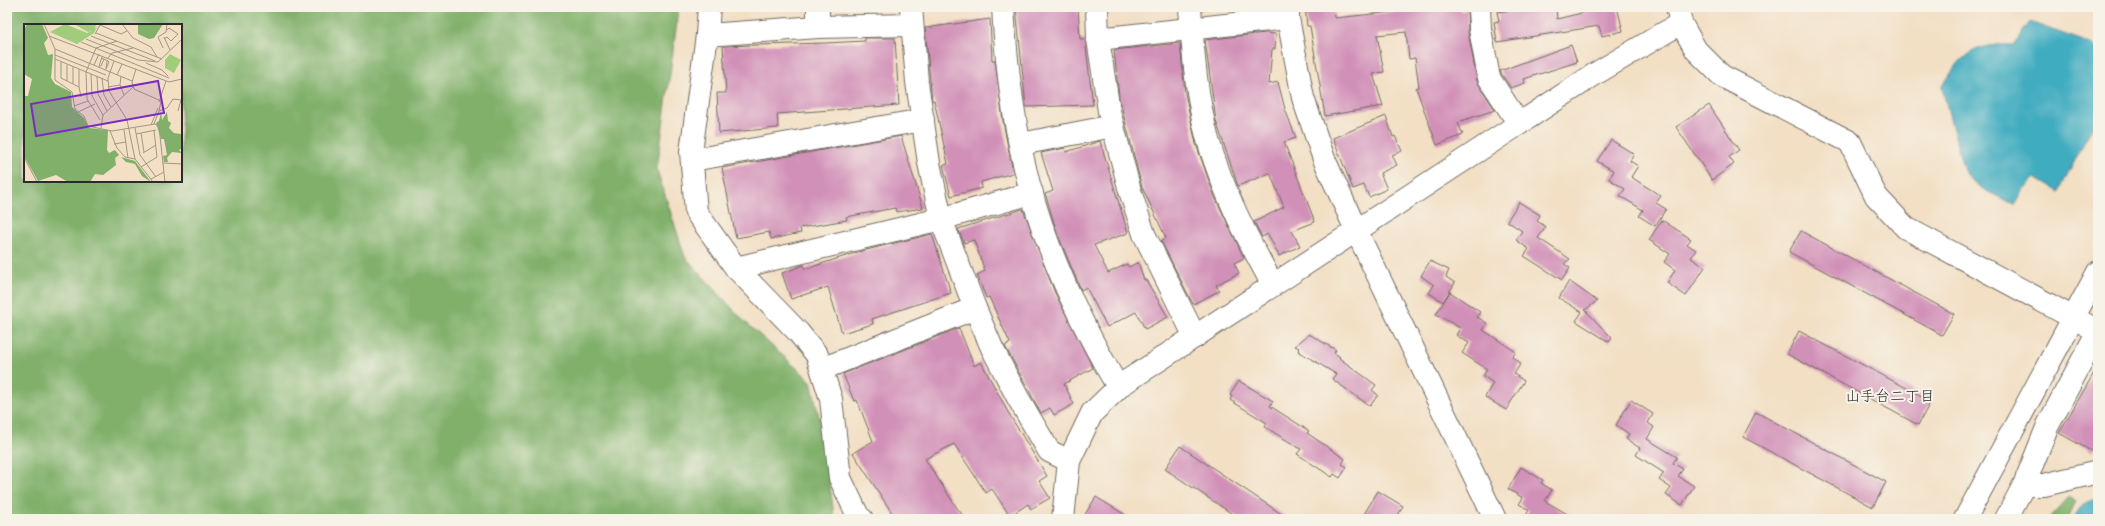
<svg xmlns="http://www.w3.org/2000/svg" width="2105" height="526" viewBox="0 0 2105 526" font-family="Sriracha,'Klee One',sans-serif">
  <rect width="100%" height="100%" fill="#f7f3e8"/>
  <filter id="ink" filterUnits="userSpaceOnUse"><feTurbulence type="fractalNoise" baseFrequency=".025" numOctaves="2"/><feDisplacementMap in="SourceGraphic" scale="8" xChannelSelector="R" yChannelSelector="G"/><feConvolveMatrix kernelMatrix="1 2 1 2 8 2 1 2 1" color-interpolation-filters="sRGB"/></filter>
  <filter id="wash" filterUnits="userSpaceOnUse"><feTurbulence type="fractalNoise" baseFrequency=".012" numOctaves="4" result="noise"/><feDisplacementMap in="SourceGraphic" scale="16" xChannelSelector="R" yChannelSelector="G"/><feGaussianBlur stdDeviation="0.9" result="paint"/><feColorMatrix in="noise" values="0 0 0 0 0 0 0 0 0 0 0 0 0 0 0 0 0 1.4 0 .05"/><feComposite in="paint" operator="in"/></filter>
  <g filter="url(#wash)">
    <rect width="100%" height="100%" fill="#f2dfc4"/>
    <g fill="#80b06a" stroke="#566e4a" fill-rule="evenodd">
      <path d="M7 7H679L657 170 685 257 743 320 811 381 822 430 834 515 837 519H7ZM25 25H181V181H25Z"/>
      <polygon points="2068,497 2076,502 2068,519 2048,519"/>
    </g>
    <g fill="#41acc0" stroke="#366c76">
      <path d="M2030 22 2092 44 2098 48V115L2059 192 2035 178 2023 190 2015 204C1995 195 1977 190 1964 171L1942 88C1952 70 1963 52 1984 47 1993 44 2004 45 2013 45Z"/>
      <polygon points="2098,498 2098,519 2073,519 2084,504"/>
    </g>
    <g id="blocks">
      <g fill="#d190b8">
        <polygon points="1016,7 1078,7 1080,39 1085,39 1093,105 1026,107"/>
        <polygon points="1305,7 1334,7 1335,18 1402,11 1405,10 1405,7 1461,7 1461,11 1467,10 1468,31 1477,81 1495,110 1461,121 1462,122 1458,123 1463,135 1437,145 1416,88 1419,87 1415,58 1409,59 1406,32 1377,35 1384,72 1373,74 1383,106 1325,116 1310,26 1307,26"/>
        <polygon points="1533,7 1556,7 1557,19 1606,7 1617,7 1623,31 1602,36 1599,26 1497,42 1494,22 1499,21 1497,12"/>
        <polygon points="990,19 992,60 995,60 1003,121 1013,173 981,182 982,188 951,196 943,165 948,164 934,100 932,101 925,28"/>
        <polygon points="1265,33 1276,34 1275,49 1272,49 1269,84 1278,82 1285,109 1296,138 1284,142 1315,222 1292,231 1300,246 1279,256 1268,234 1262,237 1254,222 1284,207 1270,173 1238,186 1216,121 1205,40"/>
        <polygon points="865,38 895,38 899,105 777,114 778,128 719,133 717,93 726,93 723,46 826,43 865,41"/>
        <polygon points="1180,43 1185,93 1196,144 1214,195 1244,258 1234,263 1239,273 1216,285 1219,291 1193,304 1161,241 1166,238 1142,187 1119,97 1114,50"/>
        <polygon points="1571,45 1577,62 1524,79 1525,83 1511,88 1501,73 1500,71"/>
        <polygon points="1709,105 1739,150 1729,157 1734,164 1712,180 1676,127"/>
        <polygon points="1386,116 1393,137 1395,136 1402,151 1392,155 1397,165 1380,173 1387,189 1369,197 1364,185 1353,189 1333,138"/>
        <polygon points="901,136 923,208 896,212 895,208 846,217 847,220 800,228 801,233 771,239 769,232 736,238 722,168"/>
        <polygon points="1611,140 1634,154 1630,161 1638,166 1631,177 1661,196 1656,203 1666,209 1655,226 1639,216 1643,210 1620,196 1625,189 1609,179 1614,171 1597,161"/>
        <polygon points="1100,141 1128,233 1094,245 1108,273 1127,264 1129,267 1138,262 1144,280 1146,280 1168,317 1145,329 1136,312 1107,327 1086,287 1081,290 1057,233 1046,196 1045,194 1053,191 1041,153 1065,148 1066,152"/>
        <polygon points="1519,202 1540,215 1537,221 1546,227 1538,238 1570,259 1564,264 1570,268 1562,280 1524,256 1529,249 1516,240 1522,231 1507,221"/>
        <polygon points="1023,209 1055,293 1093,368 1064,384 1074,404 1054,415 1050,408 1041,413 1005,346 1010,343 989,297 986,298 977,275 985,271 974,240 964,243 958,229"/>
        <polygon points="1662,220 1691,239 1687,244 1696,250 1691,258 1705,267 1686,296 1667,283 1675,270 1664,262 1670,254 1649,240"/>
        <polygon points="1801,231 1954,314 1942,335 1789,252"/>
        <polygon points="932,234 951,293 872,319 873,324 842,333 828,287 791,299 782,273 804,265 805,269 858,252"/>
        <polygon points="1430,261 1449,270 1446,277 1455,283 1443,302 1429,293 1434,285 1421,276"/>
        <polygon points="1569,281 1597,301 1585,310 1612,338 1609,342 1576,321 1582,312 1559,298"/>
        <polygon points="1450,292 1480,312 1477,317 1487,323 1483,330 1516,352 1512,357 1521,363 1514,374 1524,381 1506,410 1485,397 1493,383 1483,376 1487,369 1462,353 1469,343 1456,335 1460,328 1436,314"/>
        <polygon points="959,328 974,366 981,362 1009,414 1047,476 1039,481 1050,498 1031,509 1028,504 1010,516 992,489 986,493 954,444 925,459 957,508 966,519 896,519 853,453 873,441 857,400 854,401 843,374"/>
        <polygon points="1799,331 1931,401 1918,425 1787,354"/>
        <polygon points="1309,334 1336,350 1334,353 1340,357 1339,358 1376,385 1372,390 1378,395 1370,406 1332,379 1336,374 1298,351 1299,348 1295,346"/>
        <polygon points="2098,366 2098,442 2093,452 2059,433"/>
        <polygon points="1239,381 1273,401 1270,406 1309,431 1307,433 1345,459 1342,464 1347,467 1340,478 1334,474 1332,477 1297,454 1301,449 1265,427 1267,423 1230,400 1232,396 1230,395"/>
        <polygon points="1631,400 1653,414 1648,423 1654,427 1647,439 1677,457 1673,463 1683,469 1678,476 1694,486 1682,505 1666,495 1671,488 1659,480 1664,473 1636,455 1640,448 1626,439 1629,434 1616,425"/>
        <polygon points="1756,412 1886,482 1873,507 1743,437"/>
        <polygon points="1180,446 1289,519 1240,519 1165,469"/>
        <polygon points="1521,467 1543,480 1541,483 1552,490 1545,501 1576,519 1524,519 1529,510 1519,504 1523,498 1508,489"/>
        <polygon points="1378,491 1403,506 1396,519 1361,519"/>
        <polygon points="1096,497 1132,519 1082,519"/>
      </g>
    </g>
  </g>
  <g filter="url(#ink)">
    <use href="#blocks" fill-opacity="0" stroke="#716a61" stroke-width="1"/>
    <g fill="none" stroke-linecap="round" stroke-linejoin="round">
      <defs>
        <g id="minor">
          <polyline points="709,7 707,35 691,152 696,212 736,268 798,332 817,355 831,399 840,478 858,516 862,519"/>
          <polyline points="818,7 818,27"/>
          <polyline points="911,7 917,82 929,163 941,219 975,308 992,348 1018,398 1049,451 1069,461"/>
          <path d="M1003 7C1006 66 1014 127 1029 184 1048 255 1081 324 1118 387"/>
          <polyline points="1097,7 1098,39 1109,111 1130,191 1144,234 1195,337"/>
          <path d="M1190 7C1193 51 1196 97 1208 140 1223 191 1247 238 1273 285"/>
          <polyline points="1288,7 1288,18 1303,98 1324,159 1356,230 1495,519"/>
          <polyline points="1479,7 1480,29 1489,78 1519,124"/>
          <polyline points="1677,7 1681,23 1696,50 1722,76 1850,142 1876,196 1906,228 2098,331 2048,425 2024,485 2044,485 2098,472"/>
          <polyline points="707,35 818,27 911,25"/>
          <polyline points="1098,39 1288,18"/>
          <polyline points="1021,144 1113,126"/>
          <polyline points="692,160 923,120"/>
          <polyline points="736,268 941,219 1032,193"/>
          <polyline points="822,369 975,308"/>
          <polyline points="1063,519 1069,461 1092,413 1121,385 1595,74 1681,23"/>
          <polyline points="1965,519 2098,272"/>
          <polyline points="2006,519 2024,485"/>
        </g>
      </defs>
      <use href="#minor" stroke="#716a61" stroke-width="24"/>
      <use href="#minor" stroke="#fff" stroke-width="22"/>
    </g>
  </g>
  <g text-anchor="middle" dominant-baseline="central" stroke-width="4" stroke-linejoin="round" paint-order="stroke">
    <g font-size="15" fill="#2b2b2b" stroke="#f7f3e8">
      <text x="1890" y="396">山手台二丁目</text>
    </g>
  </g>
  <g transform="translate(24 24)">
    <rect width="158" height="158" fill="#f2dfc4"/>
    <path d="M41 0 63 9 68 7 64 8 50 0H72L71 5 74 1 70 9 53 20 26 8ZM146 30 157 36 150 49 141 44V36Z" fill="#a0cd7a"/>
    <path d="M3 0H18L24 14 20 19 24 31 29 30 27 54 31 60 47 68 48 83 60 94 65 104 84 106 83 126 85 129 91 126 95 131 91 134 92 141 79 151 71 150 66 158H44L32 151 14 157 0 132V72H4L8 55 0 50V6ZM114 0H139L130 14 125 15 114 10ZM137 88 138 96 143 88 144 97 147 99 145 104 150 109 157 110 158 114V124L155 126 158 129 148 128 143 134 144 138H140L139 132 143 131 140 115H137L132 99 135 97ZM97 133 111 137 127 158 118 152 111 140 102 138Z" fill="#80b06a"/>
    <path fill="none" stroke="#a29787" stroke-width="1" d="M20 0 31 25V56L48 68 51 85 60 92 64 102 88 107 131 100 135 103 141 158M98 0 109 14 127 23 133 33M72 9 138 35M71 10 76 1 97 10 103 7M25 12 145 58 158 55M67 12 131 37M140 13 146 26M62 15 114 36 134 38 158 15M140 15 143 13 147 17 154 10 145 4 143 6M57 18 145 54M139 24 134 13 142 8 143 0M31 25 108 57M31 31 82 51M78 33 75 42H77L80 35M77 34 82 36 84 37 85 38 82 45 83 37M84 34 88 29 109 24M31 35 84 57M90 37 84 54 85 67 103 96 111 135 129 158M37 38V54L55 63 57 73M122 39 138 46 144 52M70 41 75 30M112 45 108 58 110 65 137 77 135 87 143 84 149 75 157 76 154 87M67 50 68 72 79 91M93 51 98 40M73 52 74 70 83 87M97 52 96 61 100 71M78 54 80 71 87 83M43 57V41M49 60V43M55 63V45M84 63 96 61M135 78 142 57M50 82 64 77M54 88 71 80M76 96 63 75 62 48 72 24 93 17M130 100 135 87M127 101 134 84M77 104 79 91 109 63M111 104 116 131 132 153M100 106 104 134M86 107 93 124 101 133 111 135M130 107 133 133M117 109 120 128M112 110 132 106M90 120 102 118M119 129 132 121M0 133 13 158M139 139 158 140M117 143 133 133M127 155 140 148"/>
    <path fill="#7b2cbf" fill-opacity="0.15" stroke="#7b2cbf" stroke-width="2" d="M134 57 140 89 12 112 7 80Z"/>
    <rect width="158" height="158" fill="none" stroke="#2b2b2b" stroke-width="2"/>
  </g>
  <rect width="2105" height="526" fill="none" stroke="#f7f3e8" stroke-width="24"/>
</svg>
